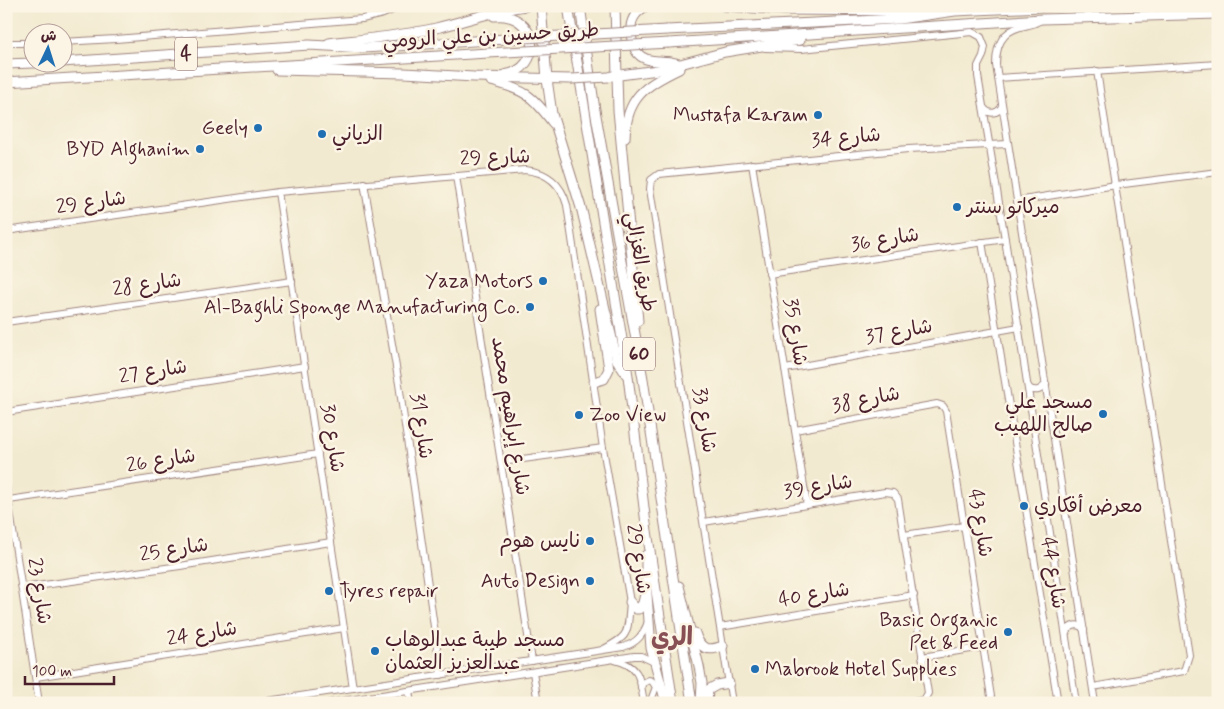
<svg xmlns="http://www.w3.org/2000/svg" width="1224" height="709" viewBox="0 0 1224 709" font-family="Mynerve,'Playpen Sans Arabic',sans-serif">
  <rect width="100%" height="100%" fill="#fcf5e5"/>
  <filter id="ink" filterUnits="userSpaceOnUse"><feTurbulence type="fractalNoise" baseFrequency=".02" numOctaves="2"/><feDisplacementMap in="SourceGraphic" scale="10" xChannelSelector="R" yChannelSelector="G"/><feConvolveMatrix kernelMatrix="1 2 1 2 8 2 1 2 1" color-interpolation-filters="sRGB"/></filter>
  <filter id="wash" filterUnits="userSpaceOnUse"><feTurbulence type="fractalNoise" baseFrequency=".0096" numOctaves="4" result="noise"/><feDisplacementMap in="SourceGraphic" scale="20" xChannelSelector="R" yChannelSelector="G"/><feGaussianBlur stdDeviation="1.12" result="paint"/><feColorMatrix in="noise" values="0 0 0 0 0 0 0 0 0 0 0 0 0 0 0 0 0 1.4 0 .05"/><feComposite in="paint" operator="in"/></filter>
  <g filter="url(#wash)">
    <rect width="100%" height="100%" fill="#f2ead0"/>
  </g>
  <g filter="url(#ink)">
    <g fill="none" stroke-linecap="round" stroke-linejoin="round">
      <defs>
        <g id="minor">
          <path d="M1042 19C1035 25 1028 25 1020 27 1001 32 996 47 996 65L1095 703"/>
          <polyline points="62,42 116,39 362,19 383,14 402,6"/>
          <polyline points="6,43 32,43"/>
          <polyline points="765,48 801,49 972,32 981,37 985,47 983,56 978,66 978,76 1005,239 1076,703"/>
          <polyline points="998,78 1218,64"/>
          <path d="M984 108C989 115 998 114 1002 106"/>
          <polyline points="752,164 807,505"/>
          <polyline points="456,176 532,661"/>
          <polyline points="364,183 399,384 441,675"/>
          <polyline points="278,192 353,688"/>
          <polyline points="1017,201 1116,185 1218,172"/>
          <path d="M6 231 278 192 525 170C547 172 561 183 567 205L603 448 630 602C627 634 631 635 602 650"/>
          <polyline points="982,242 1058,703"/>
          <polyline points="769,274 1005,239"/>
          <polyline points="6,322 292,281"/>
          <polyline points="785,369 1019,327"/>
          <path d="M1028 386 1030 389C1037 392 1041 390 1046 384"/>
          <polyline points="6,412 305,366"/>
          <polyline points="795,430 937,404 943,406 946,411 992,703"/>
          <polyline points="501,462 603,448"/>
          <polyline points="6,485 39,703"/>
          <polyline points="9,500 318,454"/>
          <polyline points="704,522 885,492 893,493 898,499 928,693 924,700 906,703"/>
          <polyline points="904,535 964,526"/>
          <polyline points="22,588 180,566 331,542"/>
          <polyline points="720,627 914,595"/>
          <path d="M1066 633C1070 625 1079 622 1084 630"/>
          <polyline points="922,657 983,647"/>
          <path d="M615 660C641 666 640 680 644 703"/>
          <polyline points="533,672 538,703"/>
          <polyline points="36,677 344,628"/>
          <polyline points="641,687 643,683 649,680 652,681 656,687 650,703"/>
          <polyline points="1093,687 1184,671 1189,655 1097,71"/>
          <polyline points="409,691 411,703"/>
          <path d="M254 703 623 647C637 643 643 635 648 622"/>
          <polyline points="330,703 634,656 641,656 656,663"/>
          <polyline points="732,703 650,189 651,180 659,174 908,149 1008,144"/>
        </g>
        <g id="highway">
          <polyline points="541,6 547,79 552,114 582,211 617,360 626,374"/>
          <polyline points="568,6 628,376 646,524 673,703"/>
          <polyline points="580,6 595,110 643,379 692,703"/>
          <polyline points="615,6 618,110 638,321"/>
          <path d="M646 6C636 12 630 19 631 31 632 50 638 61 659 61 666 62 671 61 678 64"/>
          <polyline points="724,6 787,10 930,11"/>
          <path d="M494 16C538 11 546 69 504 75"/>
          <polyline points="667,30 899,19 955,11 1061,6"/>
          <path d="M329 43C365 39 401 36 436 28 466 21 495 10 526 6"/>
          <polyline points="669,43 1042,19 1218,14"/>
          <polyline points="62,62 309,45 364,48 489,40"/>
          <polyline points="6,64 60,62"/>
          <polyline points="277,70 404,73 474,77 571,79"/>
          <polyline points="612,76 658,70 725,52 800,40"/>
          <path d="M491 81C525 90 532 95 553 123"/>
          <polyline points="6,82 488,53"/>
          <path d="M625 138C626 98 645 85 679 69"/>
          <polyline points="594,382 604,379 609,369 600,309"/>
          <polyline points="646,555 646,581 651,648 666,703"/>
          <polyline points="679,586 699,666 702,683 701,703"/>
          <polyline points="630,602 636,609 639,609 643,603 645,594"/>
          <path d="M695 633C700 649 707 652 723 646"/>
          <polyline points="707,703 708,690 717,685 729,683"/>
        </g>
      </defs>
      <use href="#minor" stroke="#9e847e" stroke-width="8"/>
      <use href="#highway" stroke="#9e847e" stroke-width="11"/>
      <use href="#minor" stroke="#fff" stroke-width="6"/>
      <use href="#highway" stroke="#fff" stroke-width="9"/>
      <defs>
        <g id="highway-bridge">
          <polyline points="489,40 667,30"/>
          <polyline points="488,53 669,43"/>
          <polyline points="571,79 609,77"/>
        </g>
      </defs>
      <use href="#highway-bridge" stroke="#9e847e" stroke-width="11" stroke-linecap="butt"/>
      <use href="#highway-bridge" stroke="#fff" stroke-width="9"/>
    </g>
  </g>
  <g fill="#1f6fb2" stroke="#fcf5e5" stroke-width="2">
    <circle cx="818" cy="115" r="5"/>
    <circle cx="258" cy="128" r="5"/>
    <circle cx="322" cy="134" r="5"/>
    <circle cx="200" cy="149" r="5"/>
    <circle cx="957" cy="207" r="5"/>
    <circle cx="543" cy="281" r="5"/>
    <circle cx="530" cy="307" r="5"/>
    <circle cx="1103" cy="414" r="5"/>
    <circle cx="579" cy="415" r="5"/>
    <circle cx="1024" cy="506" r="5"/>
    <circle cx="590" cy="541" r="5"/>
    <circle cx="590" cy="581" r="5"/>
    <circle cx="329" cy="591" r="5"/>
    <circle cx="1008" cy="632" r="5"/>
    <circle cx="375" cy="651" r="5"/>
    <circle cx="755" cy="669" r="5"/>
  </g>
  <g text-anchor="middle" dominant-baseline="central" stroke-width="5" stroke-linejoin="round" paint-order="stroke">
    <g fill="#fcf5e5" stroke="#7f5f63" stroke-width="1">
      <rect x="175" y="37.5" width="22" height="33" rx="4"/>
      <rect x="623" y="337.5" width="32" height="33" rx="4"/>
    </g>
    <g font-size="19" font-weight="bold" fill="#4a1f2b">
      <text x="186" y="54">4</text>
      <text x="639" y="354">60</text>
    </g>
    <g font-size="20" fill="#4a1f2b" stroke="#fcf5e5">
      <text transform="translate(491 36) rotate(-3)">طريق حسين بن علي الرومي</text>
      <text transform="translate(846 138) rotate(-5)">شارع 34</text>
      <text transform="translate(495 158) rotate(-2)">شارع 29</text>
      <text transform="translate(91 203) rotate(-8)">شارع 29</text>
      <text transform="translate(885 240) rotate(-9)">شارع 36</text>
      <text transform="translate(640 262) rotate(80)">طريق الغزالي</text>
      <text transform="translate(147 285) rotate(-8)">شارع 28</text>
      <text transform="translate(795 332) rotate(81)">شارع 35</text>
      <text transform="translate(899 332) rotate(-10)">شارع 37</text>
      <text transform="translate(153 372) rotate(-9)">شارع 27</text>
      <text transform="translate(866 400) rotate(-11)">شارع 38</text>
      <text transform="translate(510 416) rotate(81)">شارع إبراهيم محمد</text>
      <text transform="translate(704 420) rotate(81)">شارع 33</text>
      <text transform="translate(421 426) rotate(82)">شارع 31</text>
      <text transform="translate(332 438) rotate(81)">شارع 30</text>
      <text transform="translate(161 461) rotate(-9)">شارع 26</text>
      <text transform="translate(818 487) rotate(-9)">شارع 39</text>
      <text transform="translate(980 523) rotate(81)">شارع 43</text>
      <text transform="translate(174 550) rotate(-9)">شارع 25</text>
      <text transform="translate(638 559) rotate(81)">شارع 29</text>
      <text transform="translate(1053 573) rotate(81)">شارع 44</text>
      <text transform="translate(39 591) rotate(81)">شارع 23</text>
      <text transform="translate(814 595) rotate(-9)">شارع 40</text>
      <text transform="translate(202 634) rotate(-9)">شارع 24</text>
    </g>
    <g font-size="20" fill="#4a1f2b" stroke="#fcf5e5" text-anchor="end">
      <text x="808" y="115">Mustafa Karam</text>
      <text x="248" y="128">Geely</text>
      <text x="332" y="134" text-anchor="start">الزياني</text>
      <text x="190" y="149">BYD Alghanim</text>
      <text x="967" y="207" text-anchor="start">ميركاتو سنتر</text>
      <text x="533" y="281">Yaza Motors</text>
      <text x="520" y="307">Al-Baghli Sponge Manufacturing Co.</text>
      <text x="1093" y="402">مسجد علي<tspan x="1093" dy="23">صالح اللهيب</tspan></text>
      <text x="589" y="415" text-anchor="start">Zoo View</text>
      <text x="1034" y="506" text-anchor="start">معرض أفكاري</text>
      <text x="580" y="541">نايس هوم</text>
      <text x="580" y="581">Auto Design</text>
      <text x="339" y="591" text-anchor="start">Tyres repair</text>
      <text x="998" y="620">Basic Organic<tspan x="998" dy="23">Pet &amp; Feed</tspan></text>
      <text x="385" y="640" text-anchor="start">مسجد طيبة عبدالوهاب<tspan x="385" dy="23">عبدالعزيز العثمان</tspan></text>
      <text x="765" y="669" text-anchor="start">Mabrook Hotel Supplies</text>
    </g>
    <g font-size="25" font-weight="bold" fill="#885054" stroke="#fcf5e5">
      <text x="672" y="638">الري</text>
    </g>
  </g>
  <rect width="1224" height="709" fill="none" stroke="#fcf5e5" stroke-width="25"/>
  <g transform="translate(48 48) rotate(4)"><circle r="24" fill="#fcf5e5" stroke="#b59f9b"/>
  <path d="M0-4L9 19L0 12L-9 19Z" fill="#1f6fb2"/>
  <text y="-8" font-size="14" font-weight="bold" text-anchor="middle" fill="#4a1f2b">ش</text>
  </g>
  <path d="M25 676v8h89v-8" fill="none" stroke="#4a1f2b" stroke-width="2.5"/>
  <text x="32" y="676" font-size="15" fill="#4a1f2b" stroke="#fcf5e5" stroke-width="4" paint-order="stroke">100 m</text>
</svg>
